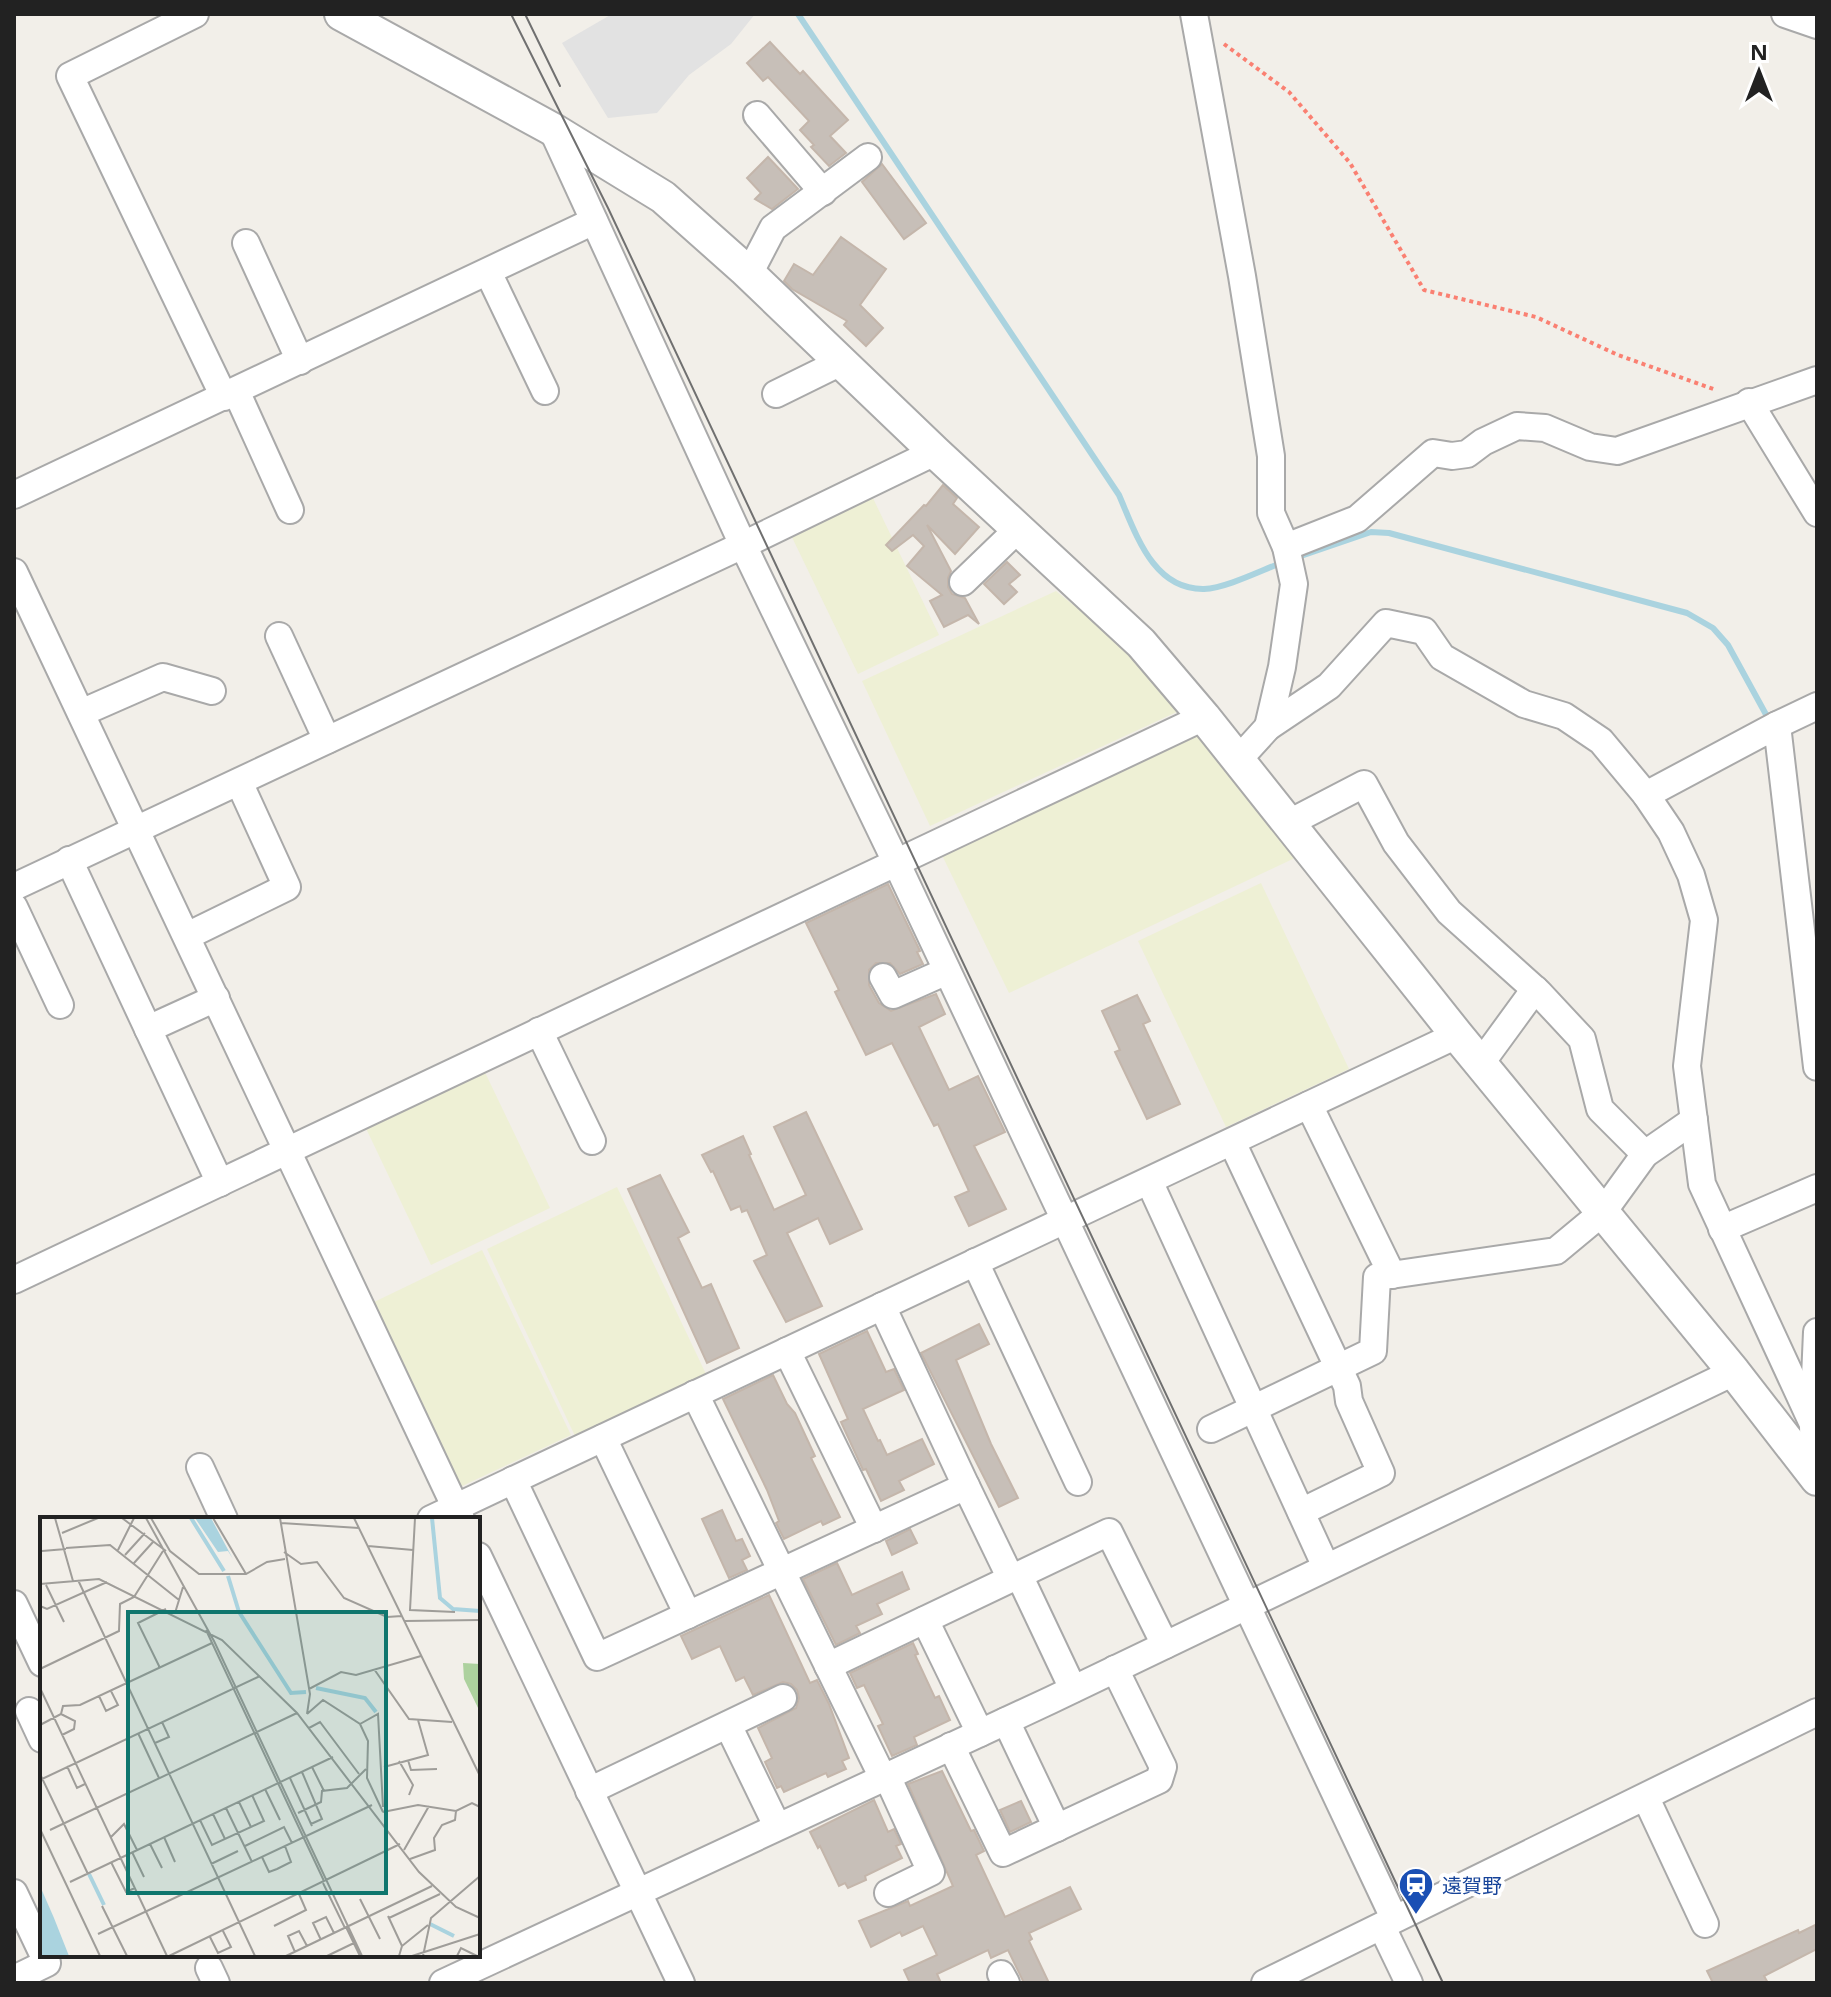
<svg xmlns="http://www.w3.org/2000/svg" width="1831" height="1997" viewBox="0 0 1831 1997" font-family="'Noto Sans','Noto Sans JP',sans-serif">
  <rect width="100%" height="100%" fill="#f2efe9"/>
  <g fill="#eef0d5">
    <polygon points="869,490 939,635 858,674 788,529"/>
    <polygon points="1056,591 1137,656 1181,710 930,826 862,681"/>
    <polygon points="1196,729 1297,857 1009,993 939,849"/>
    <polygon points="1261,883 1349,1069 1226,1127 1138,941"/>
    <polygon points="481,1064 550,1208 431,1265 362,1120"/>
    <polygon points="617,1187 706,1374 575,1436 487,1249"/>
    <polygon points="482,1250 571,1435 460,1487 372,1303"/>
  </g>
  <polygon fill="#e2e2e2" points="612,14 755,14 731,44 689,75 657,113 608,118 562,43"/>
  <g fill="none" stroke-linecap="round" stroke-linejoin="round">
    <g stroke="#aad3df" stroke-width="6">
      <path d="M798 14 1119 495C1136 534 1153 590 1204 589 1226 588 1260 571 1281 563"/>
      <polyline points="1295,558 1371,532 1389,533 1687,613 1713,628 1728,645 1769,720"/>
    </g>
  </g>
  <g fill="#c7bfb8" stroke="#c4b6ab" stroke-width="2">
    <polygon points="770,42 800,74 803,71 848,120 830,136 846,153 829,166 811,147 814,145 800,130 809,121 768,77 763,81 747,63"/>
    <polygon points="768,157 798,189 772,209 755,199 761,193 747,178"/>
    <polygon points="882,164 926,223 904,239 862,182"/>
    <polygon points="841,237 886,269 860,305 883,328 866,346 844,325 847,321 792,289 784,281 794,264 813,275"/>
    <polygon points="943,485 957,498 953,504 979,527 955,554 927,525 951,571 948,578 948,587 952,594 965,598 979,624 968,615 944,627 930,601 942,595 907,566 924,546 913,535 892,551 886,545 924,505 926,506"/>
    <polygon points="1007,562 1020,575 1009,584 1017,592 1004,604 984,584"/>
    <polygon points="888,884 920,951 917,952 923,964 900,974 890,963 876,963 869,970 869,985 879,1003 891,1011 936,994 945,1014 919,1027 949,1090 978,1076 1005,1132 974,1146 1006,1209 969,1226 955,1197 969,1191 938,1124 934,1126 892,1043 866,1055 835,992 839,990 806,923"/>
    <polygon points="1137,995 1150,1021 1143,1024 1180,1104 1147,1119 1115,1052 1120,1050 1102,1011"/>
    <polygon points="806,1112 862,1229 830,1244 818,1218 787,1233 822,1306 786,1322 754,1261 767,1255 747,1210 742,1212 740,1206 731,1210 713,1171 711,1172 702,1155 743,1136 751,1154 749,1155 774,1210 806,1195 774,1127"/>
    <polygon points="660,1175 689,1232 678,1238 702,1288 711,1284 739,1348 707,1363 628,1189"/>
    <polygon points="979,1324 989,1344 956,1360 991,1444 1018,1498 999,1507 921,1353"/>
    <polygon points="867,1331 886,1372 894,1369 904,1390 863,1409 878,1441 880,1440 887,1455 922,1439 934,1464 899,1481 904,1490 881,1501 866,1469 863,1470 841,1422 848,1419 819,1354"/>
    <polygon points="773,1375 787,1404 795,1413 815,1456 811,1458 840,1517 823,1525 821,1521 784,1539 776,1523 779,1521 767,1490 723,1399"/>
    <polygon points="722,1510 736,1541 742,1539 750,1556 742,1560 747,1570 729,1578 702,1519"/>
    <polygon points="910,1529 917,1543 892,1555 886,1541"/>
    <polygon points="837,1563 852,1595 902,1572 909,1589 877,1604 882,1614 856,1626 860,1633 836,1645 803,1579"/>
    <polygon points="769,1595 810,1683 817,1680 829,1704 849,1758 842,1761 846,1769 828,1777 826,1773 784,1792 781,1786 777,1788 765,1762 772,1758 758,1728 796,1708 799,1698 797,1690 791,1684 783,1682 753,1695 744,1677 736,1681 720,1646 692,1659 681,1636"/>
    <polygon points="913,1643 918,1654 915,1655 935,1698 939,1696 950,1720 914,1737 917,1745 892,1756 878,1726 883,1724 864,1685 857,1688 850,1673"/>
    <polygon points="942,1771 971,1831 974,1830 984,1851 976,1855 1005,1917 1070,1887 1081,1909 1029,1933 1032,1939 1029,1941 1049,1983 1024,1983 1008,1950 991,1958 988,1950 937,1974 941,1983 910,1983 904,1970 937,1955 923,1926 902,1936 900,1932 871,1947 859,1921 908,1901 910,1906 953,1886 908,1784"/>
    <polygon points="874,1800 888,1832 894,1829 901,1844 896,1846 902,1858 865,1876 866,1880 848,1888 845,1883 839,1886 820,1846 818,1848 810,1832"/>
    <polygon points="1021,1801 1031,1822 1010,1832 1000,1810"/>
    <polygon points="1817,1924 1817,1949 1764,1976 1768,1983 1713,1983 1707,1971 1798,1930 1799,1933"/>
  </g>
  <g fill="none" stroke-linecap="round" stroke-linejoin="round">
    <defs>
      <g id="minor">
        <polyline points="195,14 70,76 224,397"/>
        <polyline points="1194,14 1242,276 1271,456 1271,513 1286,547 1294,584 1282,667 1268,727"/>
        <polyline points="1785,14 1817,25"/>
        <polyline points="757,115 823,192"/>
        <polyline points="552,129 743,545 896,862 1394,1918"/>
        <polyline points="246,243 300,361"/>
        <polyline points="488,272 545,391"/>
        <polyline points="749,274 773,228 868,157"/>
        <polyline points="236,391 290,510"/>
        <polyline points="776,394 841,362"/>
        <polyline points="1749,402 1817,513"/>
        <polyline points="14,495 594,221"/>
        <polyline points="1286,547 1357,519 1433,453 1452,456 1467,454 1483,442 1517,426 1545,428 1590,447 1617,451 1817,380"/>
        <polyline points="14,572 461,1519"/>
        <polyline points="963,582 1018,529"/>
        <polyline points="279,636 327,740"/>
        <polyline points="81,713 163,677 212,691"/>
        <polyline points="1777,725 1817,706"/>
        <polyline points="1238,760 1268,727 1329,686 1386,623 1424,631 1442,657 1524,704 1564,716 1601,741 1646,795 1671,832 1691,875 1704,920 1687,1066 1702,1184 1813,1424"/>
        <polyline points="1646,795 1777,725 1817,1067"/>
        <polyline points="1289,823 1364,784 1396,843 1449,912 1539,993 1582,1039 1600,1109 1645,1154"/>
        <polyline points="69,860 220,1183"/>
        <polyline points="14,887 743,545 935,452"/>
        <polyline points="14,907 60,1005"/>
        <polyline points="187,936 287,887 239,782"/>
        <polyline points="883,977 893,995 947,971"/>
        <polyline points="148,1029 216,998"/>
        <polyline points="539,1031 592,1141"/>
        <polyline points="1481,1063 1535,989"/>
        <polyline points="1309,1105 1392,1275"/>
        <polyline points="1232,1142 1347,1386 1349,1401 1381,1473 1301,1512"/>
        <polyline points="1149,1181 1326,1567"/>
        <polyline points="1722,1229 1817,1188"/>
        <polyline points="975,1262 1078,1482"/>
        <polyline points="14,1280 1204,717"/>
        <polyline points="787,1351 874,1529"/>
        <polyline points="695,1394 883,1778"/>
        <polyline points="1211,1429 1373,1351 1377,1277 1556,1251 1603,1212 1645,1154 1694,1120"/>
        <polyline points="603,1438 688,1615"/>
        <polyline points="200,1467 224,1519"/>
        <polyline points="1814,1474 1813,1424 1817,1332"/>
        <polyline points="513,1480 597,1657 966,1486 882,1306"/>
        <polyline points="966,1486 1011,1579"/>
        <polyline points="431,1519 1457,1035"/>
        <polyline points="478,1556 681,1983"/>
        <polyline points="1019,1575 1073,1689"/>
        <polyline points="14,1604 42,1663"/>
        <polyline points="925,1620 980,1733"/>
        <polyline points="828,1666 1109,1532 1165,1645"/>
        <polyline points="29,1711 42,1739"/>
        <polyline points="1006,1721 1057,1828"/>
        <polyline points="728,1725 777,1826"/>
        <polyline points="951,1746 1003,1853 1159,1780 1163,1767 1115,1669"/>
        <polyline points="887,1776 931,1872 888,1893"/>
        <polyline points="589,1791 783,1698"/>
        <polyline points="1646,1798 1705,1924"/>
        <polyline points="14,1893 42,1952"/>
        <polyline points="1382,1927 1409,1983"/>
        <polyline points="209,1968 216,1983"/>
        <polyline points="1001,1974 1006,1983"/>
        <polyline points="14,1979 47,1963"/>
        <polyline points="443,1983 1051,1700 1734,1372"/>
        <polyline points="1265,1983 1817,1712"/>
      </g>
      <polyline id="tertiary" points="341,14 552,129 663,197 744,269 935,452 1141,643 1204,717 1457,1035 1734,1372 1817,1479"/>
    </defs>
    <use href="#minor" stroke="#a9a9a9" stroke-width="30"/>
    <use href="#tertiary" stroke="#a9a9a9" stroke-width="36"/>
    <polyline stroke="#fa8072" stroke-width="4" stroke-dasharray="4 4" stroke-linecap="butt" points="1224,44 1289,92 1350,163 1424,290 1536,317 1618,355 1716,390"/>
    <use href="#minor" stroke="#fff" stroke-width="26"/>
    <use href="#tertiary" stroke="#fff" stroke-width="32"/>
    <g stroke="#707070" stroke-width="2">
      <polyline points="511,14 608,208 1443,1983"/>
      <polyline points="525,14 560,86"/>
    </g>
  </g>
  <defs>
    <symbol id="station-pin" viewBox="-11 -11 22 30"><path d="M0 17L-7.5 6A9.5 9.5 0 1 1 7.5 6Z" fill="#1a4fb4" stroke="#fff"/><path d="M-3-6H3Q5-6 5-4V2Q5 4 3 4L4.5 6H3L1.5 4h-3L-3 6H-4.5L-3 4Q-5 4-5 2V-4Q-5-6-3-6ZM-3.5-4v3h7v-3ZM-3.5 1v1.5H-2V1ZM2 1v1.5H3.5V1Z" fill="#fff"/></symbol>
  </defs>
  <g fill-rule="evenodd">
    <use href="#station-pin" x="1396" y="1865" width="40" height="54"/>
  </g>
  <g text-anchor="middle" dominant-baseline="central" stroke-width="8" stroke-linejoin="round" paint-order="stroke">
    <g font-size="20" fill="#164399" stroke="#fff" text-anchor="start">
      <text x="1442" y="1885">遠賀野</text>
    </g>
  </g>
  <g transform="translate(40 1517)">
    <rect width="440" height="440" fill="#f2efe9"/>
    <path d="M423 146 440 147V195L424 162Z" fill="#add19e"/>
    <path d="M155 1H171L193 42 188 34 178 35ZM0 369 14 401 29 439H0Z" fill="#aad3df"/>
    <path fill="none" stroke="#aad3df" stroke-width="4" d="M151 1 184 54M392 1 400 81 413 92 440 94M188 59 199 95 251 176 266 175M276 171 325 181 336 195M49 357 64 388M390 407 414 419"/>
    <path fill="none" stroke="#9f9d99" stroke-width="2" d="M15 1 33 64M82 1 126 34M106 1 174 124 322 439M111 1 130 34 159 57H206L227 45 245 42M173 1 206 57M240 1 270 177 267 197M314 1 440 259M375 1 370 93 415 95M241 6 319 11M22 16 58 1M328 29 373 33M26 31 70 28 139 83M78 33 94 1M2 34 26 32M244 35 261 47 277 45 304 81 347 100 362 99M85 38 105 16M94 46 113 25M38 63 215 439M0 67 59 62 182 123 257 196 379 355 416 390 440 401M6 68 24 105M0 89 7 92 67 65M135 96 143 70M365 104 440 103M166 113 284 364M120 151 98 106 126 92M0 152 79 114 80 87 94 80 123 34M334 152 369 202 412 205M0 171 127 439M269 172 301 155 316 158 381 139M59 179 66 194 78 188 71 174M21 197 35 204 34 212 22 218M267 197 283 183 320 207 328 224 327 261 343 295M320 207 338 197 343 290M0 208 21 197 23 189 40 188 172 126M269 211 280 205 319 257M98 216 119 261M115 226 129 220 122 205M368 243 371 253 397 252M359 244 373 268 369 278M27 249 37 271 45 267M272 250 284 274M344 250 388 238 378 203M262 255 282 302 271 307M0 257 48 357M250 261 272 309M0 263 220 159M225 272 240 303M199 285 211 310M186 291 212 345M343 295 378 288 416 294 432 286 440 290M258 296 281 285 282 274 307 271 326 252M173 297 185 322M160 303 172 328 224 304 212 278M0 312 60 439M10 313 257 196M71 320 84 307 97 333M124 320 135 345M110 327 122 351M205 329 244 310 252 326M364 333 389 289M92 335 104 360M222 340 229 355 237 352 251 345 245 329M370 342 395 333 394 321 402 308 415 303 416 294M71 345 86 375 95 371M171 347 198 334M30 365 293 240M283 366 305 411M320 382 340 422M62 389 87 439M348 399 362 429M349 401 400 377M234 409 266 393 259 377M306 410 320 439M58 417 332 288M170 420 178 436 191 430 183 414M281 423 273 406 286 400 294 416M255 435 248 419 259 414 267 429M129 439 360 327M246 439 392 369M287 439 314 426M359 439 362 429 388 408M372 439 440 417M383 439 391 401 440 359M417 439 421 431 437 439"/>
    <path fill="#0f766e" fill-opacity="0.15" stroke="#0f766e" stroke-width="4" d="M88 95H346V376H88Z"/>
    <rect width="440" height="440" fill="none" stroke="#222" stroke-width="4"/>
  </g>
  <rect width="1831" height="1997" fill="none" stroke="#222222" stroke-width="32"/>
  <g transform="translate(1759 72)" stroke="#ffffff" stroke-width="6" paint-order="stroke">
  <path d="M0-6L14 30L0 20L-14 30Z" fill="#222222"/>
  <text y="-12" font-size="22" font-weight="bold" text-anchor="middle" fill="#222222">N</text>
  </g>
</svg>
